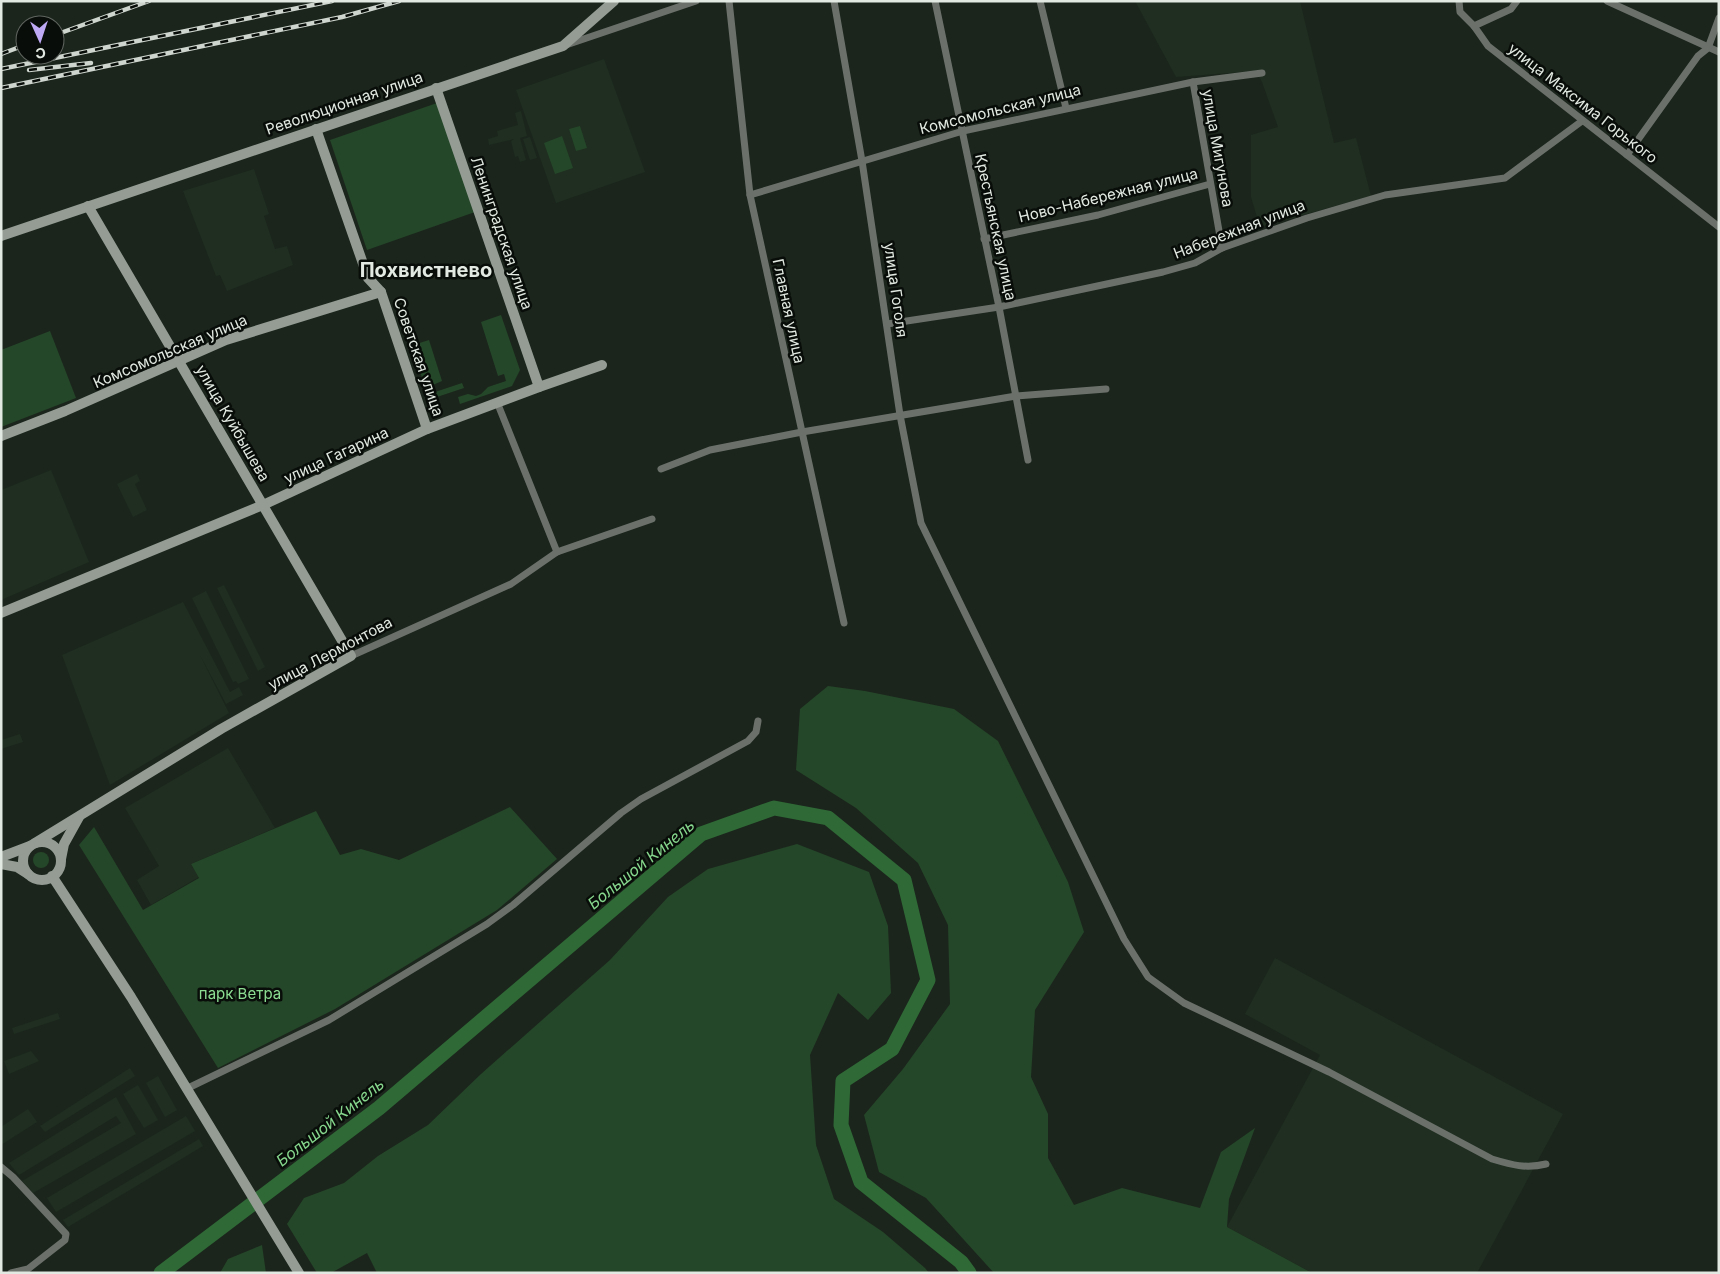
<svg xmlns="http://www.w3.org/2000/svg" width="1720" height="1274" viewBox="0 0 1720 1274" font-family="Inter,sans-serif">
  <rect width="100%" height="100%" fill="#1b251c"/>
  <g fill="#1f2e20">
    <polygon points="1135,1 1300,1 1334,143 1356,138 1371,196 1260,227 1251,197 1251,135 1278,127 1262,82 1256,71 1176,77"/>
    <polygon points="604,59 645,172 556,203 516,90"/>
    <polygon points="521,111 527,136 520,138 526,160 520,162 518,156 515,157 511,141 514,139 489,145 488,139 498,136 497,131 518,125 515,113"/>
    <polygon points="530,137 537,158 530,160 523,139"/>
    <polygon points="254,169 269,214 264,216 275,249 287,246 293,265 227,291 220,275 216,276 183,191"/>
    <polygon points="51,470 89,562 1,600 1,490"/>
    <polygon points="137,474 140,481 135,484 147,510 133,517 117,484"/>
    <polygon points="224,585 265,667 258,671 217,588"/>
    <polygon points="206,591 249,679 238,684 236,681 233,682 192,598"/>
    <polygon points="183,602 230,692 239,687 243,695 226,704 200,655 229,713 110,785 62,655"/>
    <polygon points="20,734 23,742 1,749 1,740"/>
    <polygon points="228,748 275,828 191,864 199,877 151,905 137,880 159,866 125,808"/>
    <polygon points="1275,958 1563,1114 1477,1273 1312,1273 1227,1227 1320,1055 1245,1014"/>
    <polygon points="58,1013 60,1019 14,1034 12,1028"/>
    <polygon points="31,1051 39,1061 9,1074 4,1061"/>
    <polygon points="130,1068 135,1076 45,1132 40,1126"/>
    <polygon points="158,1076 177,1110 165,1117 146,1083"/>
    <polygon points="138,1085 158,1120 144,1128 123,1094"/>
    <polygon points="116,1097 136,1134 33,1193 22,1181 121,1123 116,1116 19,1175 9,1163"/>
    <polygon points="28,1109 37,1122 1,1145 1,1127"/>
    <polygon points="186,1116 195,1131 56,1212 47,1198"/>
    <polygon points="199,1139 203,1146 68,1227 63,1220"/>
  </g>
  <g fill="#254729">
    <polygon points="437,103 475,212 367,250 330,140"/>
    <polygon points="580,126 587,148 576,151 569,129"/>
    <polygon points="562,136 573,168 555,174 544,143"/>
    <polygon points="501,315 520,370 512,386 460,404 458,397 468,394 476,396 481,394 488,387 506,381 504,374 498,376 481,322"/>
    <polygon points="50,331 76,398 1,427 1,350"/>
    <polygon points="429,340 442,381 426,388 410,346"/>
    <polygon points="462,383 464,388 431,399 429,394"/>
    <polygon points="828,686 865,691 954,709 998,741 1068,882 1084,932 1035,1010 1031,1077 1048,1114 1048,1158 1074,1205 1122,1188 1200,1208 1221,1152 1255,1128 1229,1199 1227,1227 1312,1273 994,1273 926,1198 879,1172 864,1115 903,1069 950,1004 948,925 918,863 856,808 796,770 800,709"/>
    <polygon points="510,807 557,859 497,910 335,1009 218,1068 79,845 94,827 143,910 199,878 191,864 316,811 340,855 361,849 399,860"/>
    <polygon points="797,844 869,872 888,926 891,993 868,1020 838,993 810,1055 816,1145 834,1199 883,1232 925,1268 929,1273 377,1273 367,1253 331,1273 317,1273 287,1224 304,1198 344,1183 378,1156 428,1125 481,1074 610,960 668,897 708,869"/>
    <circle cx="41" cy="860" r="8"/>
    <polygon points="262,1245 266,1273 220,1273 228,1259"/>
  </g>
  <g fill="none" stroke-linecap="round" stroke-linejoin="round">
    <polyline stroke="#2f6a36" stroke-width="15" points="161,1273 379,1108 701,834 774,808 828,818 904,880 928,980 892,1049 843,1081 841,1125 861,1182 961,1262 969,1273"/>
    <g stroke="#6b706b" stroke-width="7">
      <polyline points="729,1 750,195 844,623"/>
      <path d="M834 1 862 161 900 415 921 523 1124 939 1148 977 1184 1003 1329 1072 1492 1159C1512 1165 1526 1169 1546 1164"/>
      <polyline points="935,1 999,307 1028,460"/>
      <polyline points="1040,1 1066,108"/>
      <polyline points="1459,1 1460,12 1474,26 1488,46 1719,227"/>
      <polyline points="1607,1 1719,52"/>
      <polyline points="1474,26 1511,9 1517,1"/>
      <polyline points="566,45 696,1"/>
      <polyline points="1193,82 1222,248"/>
      <polyline points="1627,155 1698,56 1708,48 1719,18"/>
      <polyline points="750,195 963,131 1193,82 1262,73"/>
      <polyline points="984,239 1098,215 1210,184"/>
      <polyline points="887,324 999,307 1163,272 1195,263 1222,248 1307,218 1385,195 1505,178 1582,121"/>
      <polyline points="497,402 557,552"/>
      <polyline points="661,469 710,450 802,432 1016,396 1106,389"/>
      <polyline points="351,656 511,584 557,552 652,519"/>
      <polyline points="186,1089 329,1020 487,924 513,905 621,813 641,799 748,741 756,732 758,721"/>
      <polyline points="1,1167 13,1177 66,1234 65,1240 28,1269 11,1273"/>
    </g>
    <g stroke="#949c94" stroke-width="10">
      <polyline points="436,88 539,387"/>
      <polyline points="316,129 368,278 381,292 427,429"/>
      <polyline points="1,236 563,46 614,1"/>
      <polyline points="1,436 65,411 226,340 381,292"/>
      <polyline points="1,613 263,505 427,429 539,387 602,365"/>
      <circle cx="42" cy="861" r="19"/>
      <polyline points="35,843 221,729 351,656 88,206"/>
      <polyline points="1,857 30,846"/>
      <polyline points="61,859 64,844 79,817"/>
      <polyline points="1,864 17,867 28,874"/>
      <polyline points="52,876 131,997 299,1273"/>
    </g>
    <defs>
      <g id="rail">
        <polyline points="55,35 149,1"/>
        <polyline points="1,54 25,45"/>
        <polyline points="1,69 332,1"/>
        <polyline points="29,70 91,63"/>
        <polyline points="1,88 342,17 399,1"/>
      </g>
    </defs>
    <use href="#rail" stroke="#ced5ce" stroke-width="4.5"/>
    <use href="#rail" stroke="#090d09" stroke-width="2.5" stroke-dasharray="8" stroke-linecap="butt"/>
  </g>
  <g text-anchor="middle" dominant-baseline="central" stroke-width="5" stroke-linejoin="round" paint-order="stroke">
    <g font-size="15" fill="#e2e9e2" stroke="#090d09">
      <text transform="translate(344 103) rotate(-19)">Революционная улица</text>
      <text transform="translate(1583 103) rotate(38)">улица Максима Горького</text>
      <text transform="translate(1000 109) rotate(-14)">Комсомольская улица</text>
      <text transform="translate(1218 148) rotate(80)">улица Мигунова</text>
      <text transform="translate(1108 195) rotate(-14)">Ново-Набережная улица</text>
      <text transform="translate(996 227) rotate(78)">Крестьянская улица</text>
      <text transform="translate(1239 229) rotate(-21)">Набережная улица</text>
      <text transform="translate(502 233) rotate(71)">Ленинградская улица</text>
      <text transform="translate(896 290) rotate(82)">улица Гоголя</text>
      <text transform="translate(789 311) rotate(78)">Главная улица</text>
      <text transform="translate(170 351) rotate(-23)">Комсомольская улица</text>
      <text transform="translate(419 357) rotate(71)">Советская улица</text>
      <text transform="translate(233 423) rotate(60)">улица Куйбышева</text>
      <text transform="translate(336 455) rotate(-25)">улица Гагарина</text>
      <text transform="translate(330 653) rotate(-28)">улица Лермонтова</text>
    </g>
    <g font-size="15" fill="#8bdd92" stroke="#090d09">
      <text x="240" y="993">парк Ветра</text>
    </g>
    <g font-size="16" font-style="italic" fill="#86d78d" stroke="#090d09">
      <text transform="translate(641 864) rotate(-39)">Большой Кинель</text>
      <text transform="translate(330 1122) rotate(-38)">Большой Кинель</text>
    </g>
    <g font-size="20" font-weight="bold" fill="#e2e9e2" stroke="#090d09">
      <text x="426" y="270">Похвистнево</text>
    </g>
  </g>
  <rect width="1720" height="1274" fill="none" stroke="#e2e9e2" stroke-width="5"/>
  <g transform="translate(40 40) rotate(177)"><circle r="24" fill="#090d09" stroke="#606560"/>
  <path d="M0-4L9 19L0 12L-9 19Z" fill="#bea9f5"/>
  <text y="-8" font-size="14" font-weight="bold" text-anchor="middle" fill="#e2e9e2">С</text>
  </g>
</svg>
